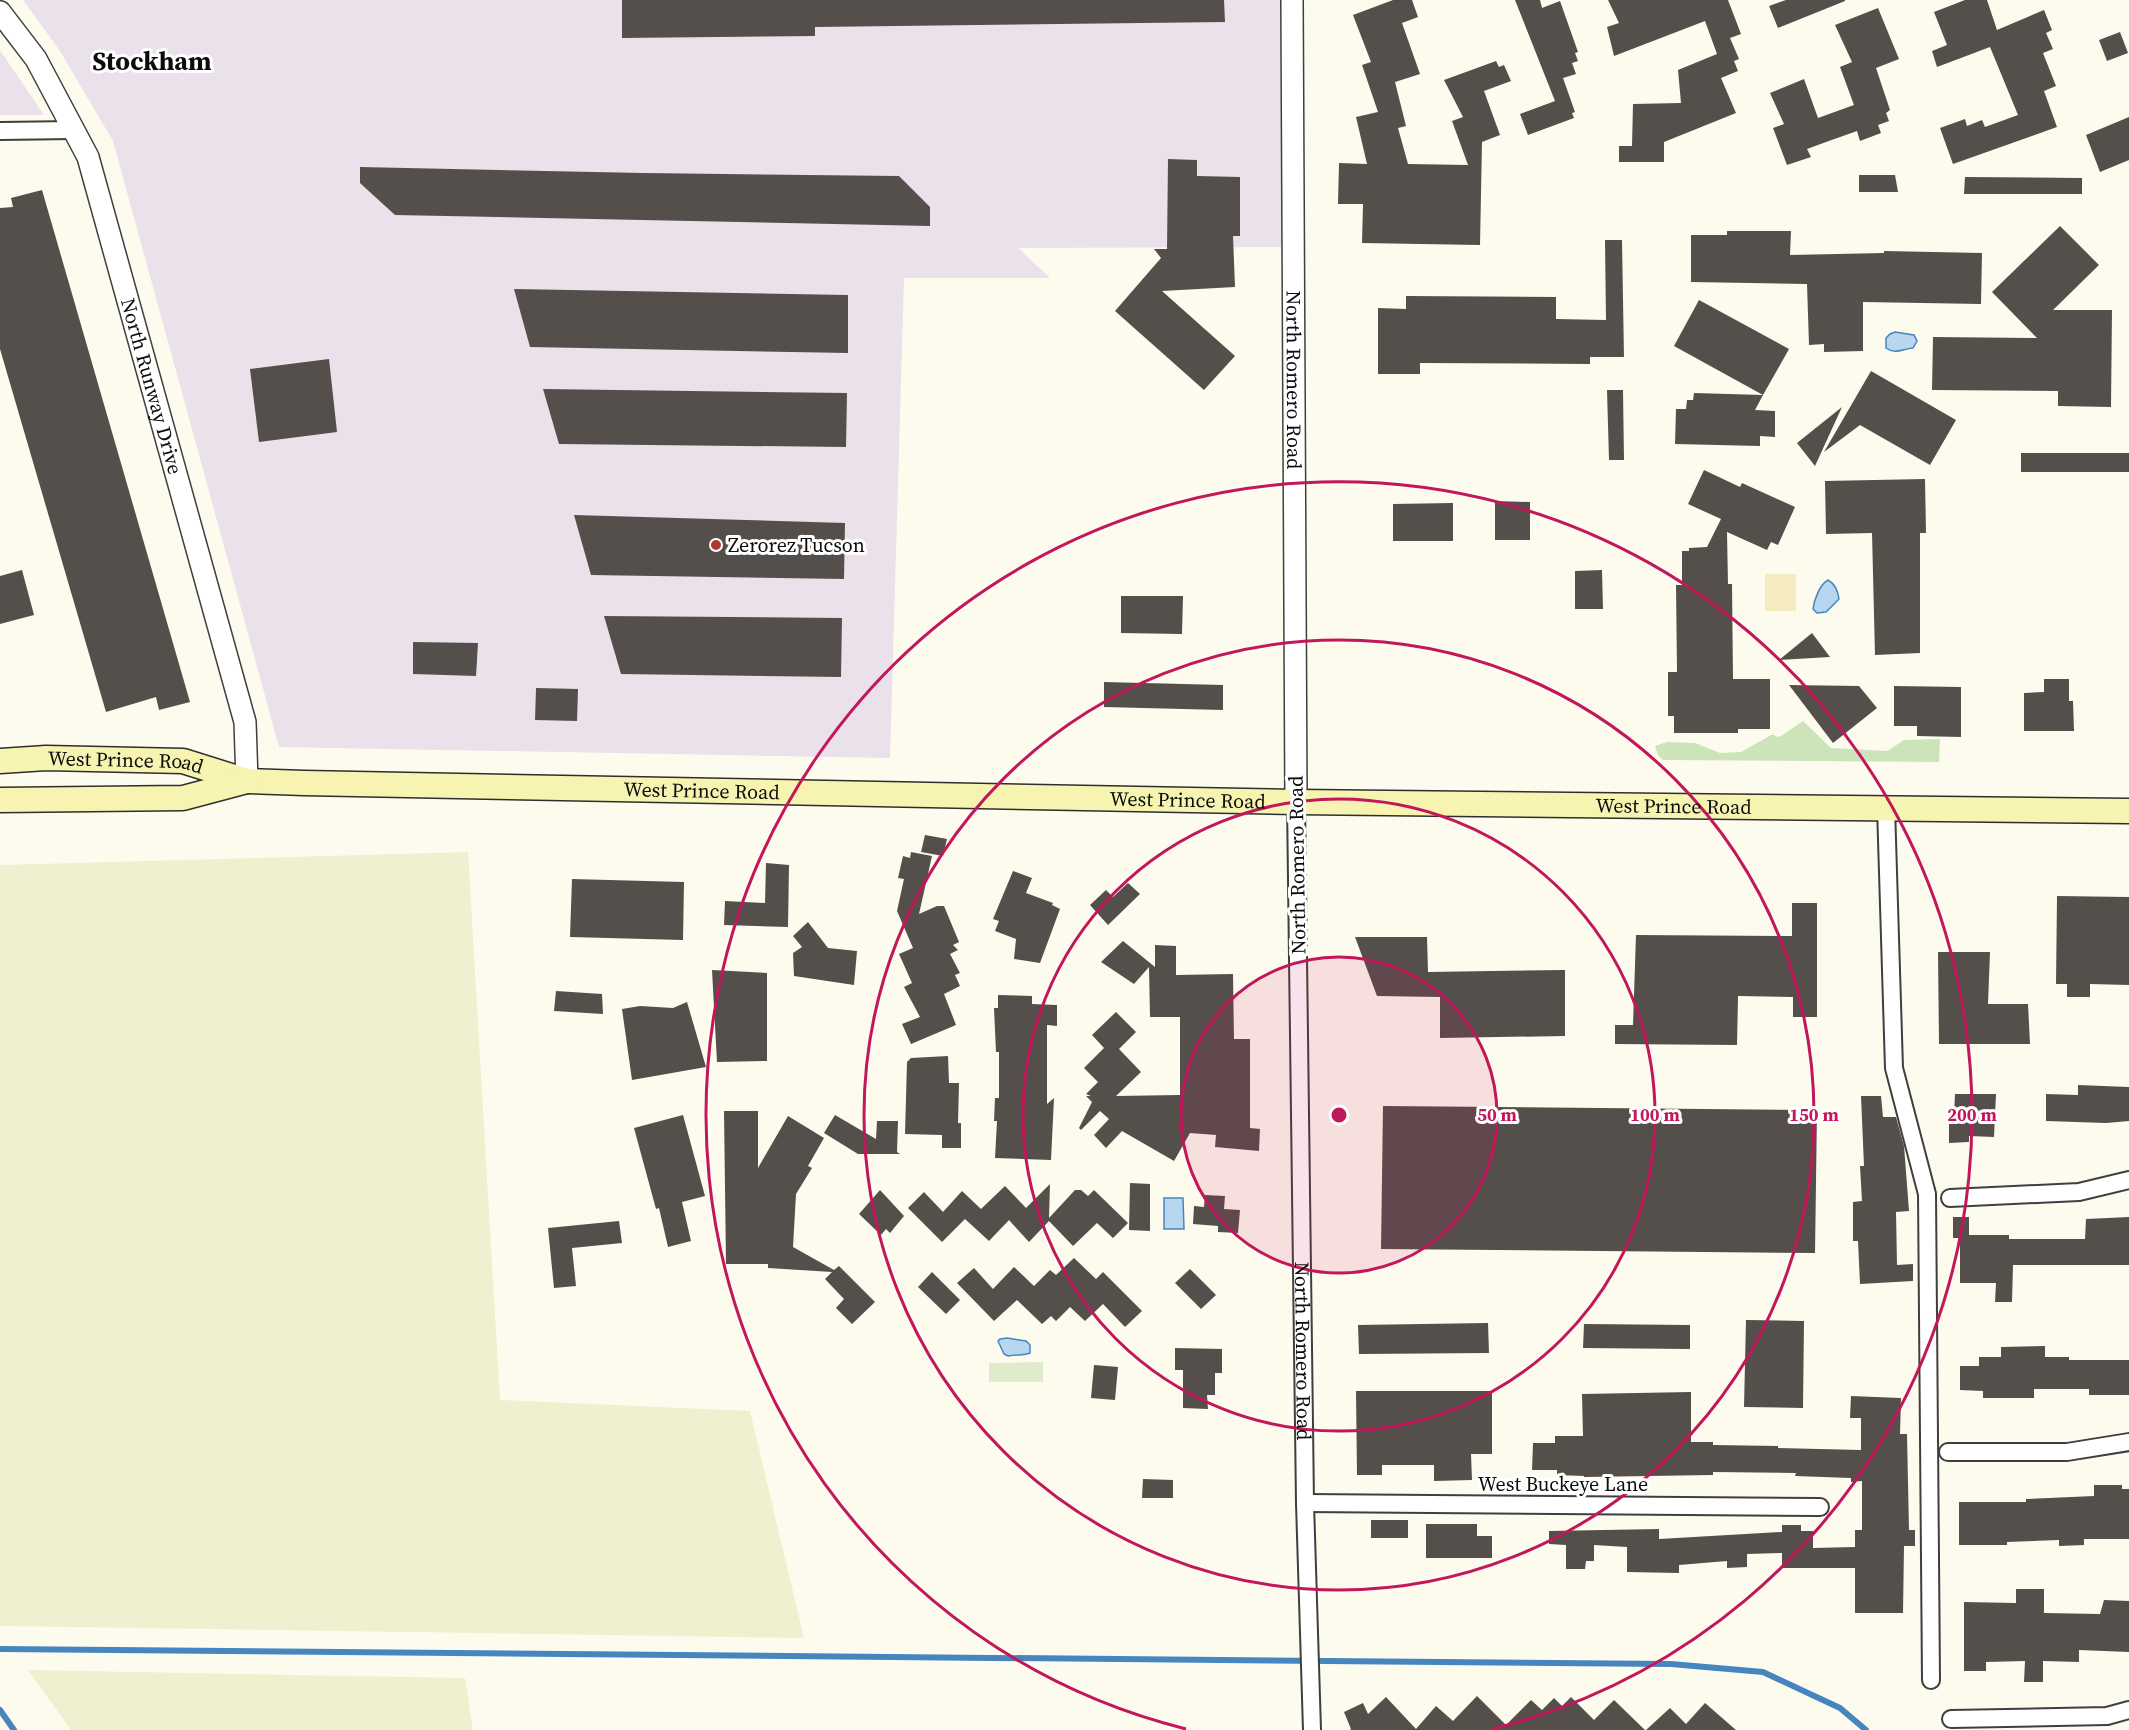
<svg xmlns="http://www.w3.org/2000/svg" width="2129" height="1730" viewBox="0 0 2129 1730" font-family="'Source Serif 4',serif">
  <rect width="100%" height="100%" fill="#fdfbee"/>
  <g fill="#eae1ea">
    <polygon points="23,0 1280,0 1285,247 1018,248 1050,278 904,278 890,758 279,747 113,141 60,51"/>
    <polygon points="0,51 6,59 44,115 0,115"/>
  </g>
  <g fill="#f0f0d0">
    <polygon points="468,852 500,1400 750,1411 804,1638 0,1626 0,865"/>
    <polygon points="28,1670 465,1678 473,1730 71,1730"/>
  </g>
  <polygon fill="#cde4bb" points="1803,721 1831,748 1887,751 1904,740 1940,739 1939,762 1663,760 1658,755 1655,746 1667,742 1695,743 1720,753 1741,752 1773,734 1777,737 1781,736"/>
  <rect fill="#f4ecbf" x="1765" y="574" width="31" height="37"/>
  <polygon fill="#deeccc" points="1043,1362 1043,1382 989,1382 989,1363"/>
  <g fill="#b8d6ef" stroke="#4785be" stroke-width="1.5">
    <path d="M1895 332 1914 335 1917 341 1913 348C1902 349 1896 355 1886 348V338L1890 334Z"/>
    <path d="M1828 580C1835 584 1838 591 1839 599L1826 612 1817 613 1813 609C1814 600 1820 584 1828 580Z"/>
    <polygon points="1164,1198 1183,1198 1184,1229 1164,1229"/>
    <path d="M1007 1338 1026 1341 1030 1345V1353C1023 1356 1016 1354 1008 1356L1004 1354 998 1341 1000 1339Z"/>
  </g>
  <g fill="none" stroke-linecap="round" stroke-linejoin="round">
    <g stroke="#4785be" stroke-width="6">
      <polyline points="0,1649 1671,1664 1763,1672 1840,1708 1866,1730"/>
      <polyline points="0,1710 14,1730"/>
    </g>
  </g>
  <g fill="#544f4a">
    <polygon points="622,0 1224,0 1225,22 815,27 815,36 622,38"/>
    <polygon points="1393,0 1412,0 1418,17 1402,23 1420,74 1395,82 1406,126 1398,128 1408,164 1468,165 1452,121 1463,117 1444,80 1496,61 1499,67 1504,65 1511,81 1484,91 1500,135 1482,142 1480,245 1362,243 1363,204 1338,204 1339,163 1367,164 1356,117 1378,112 1362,65 1371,62 1353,15"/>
    <polygon points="1515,0 1540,0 1542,8 1560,1 1578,52 1575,53 1578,61 1572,63 1576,74 1563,78 1575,112 1572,113 1574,118 1528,135 1520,114 1555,101"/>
    <polygon points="1608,0 1728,0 1741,34 1730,38 1739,59 1734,61 1738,71 1721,78 1736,113 1664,142 1664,162 1619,162 1619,146 1632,146 1633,104 1681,103 1678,70 1717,54 1705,21 1614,56 1607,27 1619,23"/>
    <polygon points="1786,0 1845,0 1845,1 1778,28 1769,6"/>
    <polygon points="1965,0 1987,0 1997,30 2044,10 2052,30 2046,33 2053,49 2043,53 2056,86 2044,91 2057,127 1953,164 1940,128 1965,119 1967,126 1982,120 1985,127 2018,115 1990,47 1937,67 1932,51 1947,45 1934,12"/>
    <polygon points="1878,8 1899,59 1876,68 1890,110 1886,113 1889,121 1878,125 1881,133 1860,141 1857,131 1826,142 1807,149 1811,157 1787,165 1773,128 1784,124 1770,93 1804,79 1818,118 1854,105 1840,67 1852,62 1835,25"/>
    <polygon points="2120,32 2128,53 2107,61 2099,40"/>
    <polygon points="2129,117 2129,160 2100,172 2086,135"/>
    <polygon points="1168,159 1197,160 1197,176 1240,177 1240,236 1233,236 1235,287 1162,291 1235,356 1204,390 1115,311 1161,258 1154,249 1167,249"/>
    <polygon points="360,167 643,173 899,176 930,207 930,226 395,215 360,183"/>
    <polygon points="1859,175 1895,175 1898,192 1859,192"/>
    <polygon points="1965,177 2082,178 2082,194 1964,194"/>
    <polygon points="42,190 190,702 159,710 156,697 106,712 0,349 0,208 13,207 11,198"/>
    <polygon points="2060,226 2099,265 2053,310 2112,310 2111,407 2058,406 2058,391 1932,390 1933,337 2037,338 1992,292"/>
    <polygon points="1727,231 1791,231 1790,255 1884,253 1884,251 1982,253 1981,304 1863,302 1863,351 1824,352 1824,344 1809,345 1807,284 1691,282 1691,235 1727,235"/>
    <polygon points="1605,240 1622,240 1624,357 1590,357 1590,364 1420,363 1420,374 1378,374 1378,308 1406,309 1406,296 1556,297 1556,319 1606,320"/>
    <polygon points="514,289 848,295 848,353 530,347"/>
    <polygon points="1699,300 1789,349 1763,395 1674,346"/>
    <polygon points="329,359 337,432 259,442 250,369"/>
    <polygon points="1871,371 1956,420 1930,465 1860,425 1824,452"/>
    <polygon points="543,389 847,393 846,447 559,444"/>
    <polygon points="1607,390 1623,390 1624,460 1609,460"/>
    <polygon points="1694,393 1763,395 1755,410 1775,411 1775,437 1760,436 1760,446 1675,444 1676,409 1686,409 1687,400 1693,400"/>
    <polygon points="1842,407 1815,466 1797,443"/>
    <rect x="2021" y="453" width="108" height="19"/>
    <polygon points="1704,470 1740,487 1742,483 1795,507 1778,545 1771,542 1767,550 1727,532 1728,584 1732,584 1733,679 1770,679 1770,729 1738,729 1738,733 1674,733 1674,716 1668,716 1668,672 1677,672 1676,585 1682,585 1682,551 1689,551 1689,548 1707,547 1721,519 1688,504"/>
    <polygon points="1925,479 1926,533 1920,533 1920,653 1875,655 1872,533 1826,534 1825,481"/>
    <polygon points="1495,501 1530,502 1530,540 1495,540"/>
    <polygon points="1453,503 1453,541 1393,541 1393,504"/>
    <polygon points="574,515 845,523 844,579 591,575"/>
    <polygon points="22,570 34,615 0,624 0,576"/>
    <polygon points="1602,570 1603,609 1575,609 1575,571"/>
    <polygon points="1121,596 1183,596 1182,634 1121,633"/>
    <polygon points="604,616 842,618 841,677 621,674"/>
    <polygon points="1812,633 1830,657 1779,660"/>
    <polygon points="413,642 478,643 476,676 413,674"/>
    <polygon points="2044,679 2069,679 2069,701 2073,701 2074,731 2024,731 2024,693 2044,692"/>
    <polygon points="1104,682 1223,685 1223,710 1104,707"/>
    <polygon points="1789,685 1859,686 1877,708 1833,743"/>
    <polygon points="1894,686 1961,687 1961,737 1917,736 1917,726 1894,726"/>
    <polygon points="536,688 578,689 577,721 535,720"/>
    <polygon points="925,835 947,839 943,856 921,852"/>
    <polygon points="911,852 932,856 919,914 937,906 944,906 959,942 953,945 958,950 950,954 960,973 955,975 960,986 944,994 956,1025 911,1044 902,1024 920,1017 904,987 912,983 899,954 913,948 897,911 904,879 898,878 903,856 910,858"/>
    <polygon points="766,863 789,865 788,927 724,925 725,901 765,903"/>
    <polygon points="1013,871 1032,878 1026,893 1053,903 1052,905 1060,909 1040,963 1014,959 1016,939 995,931 999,921 993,919"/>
    <polygon points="572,879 684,882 683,940 570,937"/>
    <polygon points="1128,883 1140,894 1108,925 1090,905 1106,890 1113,897"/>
    <polygon points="2057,896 2129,897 2129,985 2090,984 2090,997 2067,997 2067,984 2056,984"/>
    <polygon points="1792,903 1817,903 1817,1017 1793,1017 1793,997 1738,996 1737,1045 1615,1044 1615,1025 1633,1025 1636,935 1792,936"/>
    <polygon points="808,922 828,948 857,951 854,985 794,976 793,953 802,947 793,936"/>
    <polygon points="1355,937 1427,937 1428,972 1565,970 1565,1036 1440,1038 1440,997 1377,996"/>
    <polygon points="1123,941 1155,967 1155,945 1176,946 1176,975 1233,974 1234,1039 1250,1039 1250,1128 1260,1129 1259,1151 1215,1147 1216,1135 1190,1133 1174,1161 1122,1131 1106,1148 1094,1135 1109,1119 1100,1111 1081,1130 1079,1128 1092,1102 1086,1096 1091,1096 1086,1094 1098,1082 1084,1068 1104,1048 1092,1035 1116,1012 1136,1032 1119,1049 1141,1072 1116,1096 1180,1095 1180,1017 1150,1017 1149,967 1134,984 1101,962"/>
    <polygon points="1938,952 1990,952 1988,1004 2028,1004 2030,1044 1939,1044"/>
    <polygon points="712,970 767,973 767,1061 717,1062"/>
    <polygon points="556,991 602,994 603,1014 554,1011"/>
    <polygon points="998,995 1032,996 1032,1004 1057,1005 1057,1026 1047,1025 1047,1104 1054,1098 1051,1160 995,1158 997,1121 994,1121 995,1098 999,1098 999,1052 996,1052 994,1008 998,1008"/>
    <polygon points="687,1002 706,1067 632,1080 622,1009 640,1006 673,1008"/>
    <polygon points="948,1056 949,1083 959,1083 958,1123 961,1123 961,1148 942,1148 942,1135 905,1134 907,1062 911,1058"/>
    <polygon points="2078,1085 2129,1087 2129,1121 2106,1123 2046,1121 2046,1094 2078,1095"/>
    <polygon points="1955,1094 1996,1094 1994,1137 1969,1136 1969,1142 1949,1143 1949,1116 1954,1116"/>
    <polygon points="1861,1096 1881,1096 1883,1117 1896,1117 1904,1146 1909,1211 1896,1212 1897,1265 1913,1264 1913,1281 1860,1284 1858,1241 1853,1241 1853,1202 1862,1201 1860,1166 1864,1166"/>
    <polygon points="1383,1106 1817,1110 1815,1253 1381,1249"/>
    <polygon points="724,1111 758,1111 758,1168 788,1116 824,1138 808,1166 812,1168 796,1194 793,1247 834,1270 839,1266 875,1302 852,1324 836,1308 844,1299 825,1279 832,1272 768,1268 768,1264 726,1264"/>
    <polygon points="683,1115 705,1196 682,1202 691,1241 668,1247 659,1208 656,1209 634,1128"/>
    <polygon points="835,1115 876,1139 877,1121 898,1121 897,1152 900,1154 858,1154 824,1133"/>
    <polygon points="1130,1183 1150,1184 1150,1231 1129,1230"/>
    <polygon points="1050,1184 1049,1218 1075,1190 1081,1190 1088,1196 1094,1190 1128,1223 1113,1238 1097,1223 1073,1246 1049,1221 1029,1242 1009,1220 989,1241 965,1219 942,1242 908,1208 924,1192 943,1212 962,1191 981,1209 1005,1186 1026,1208"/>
    <polygon points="880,1190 904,1216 890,1233 886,1229 881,1235 859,1214"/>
    <polygon points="1205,1195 1225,1196 1224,1209 1240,1210 1238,1233 1218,1232 1218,1226 1193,1224 1194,1206 1204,1207"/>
    <polygon points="1953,1217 1969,1217 1969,1235 2009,1235 2009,1239 2085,1239 2086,1219 2129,1217 2129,1265 2013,1265 2012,1302 1995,1302 1996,1283 1960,1283 1960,1238 1953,1238"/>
    <polygon points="619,1221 622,1243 572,1248 576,1286 554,1288 548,1228"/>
    <polygon points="1074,1258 1096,1279 1103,1272 1142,1311 1125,1327 1103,1304 1085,1321 1070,1307 1056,1321 1051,1316 1042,1324 1017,1300 994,1321 957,1283 974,1268 993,1289 1014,1267 1034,1286 1050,1270 1056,1275"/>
    <polygon points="1190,1269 1216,1295 1201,1309 1175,1283"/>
    <polygon points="932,1272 960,1300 946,1314 918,1287"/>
    <polygon points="1746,1320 1804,1321 1803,1408 1744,1407"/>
    <polygon points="1488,1323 1489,1353 1359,1354 1358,1325"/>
    <polygon points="1584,1324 1690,1325 1690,1349 1583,1348"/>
    <polygon points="2045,1346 2045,1357 2069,1357 2069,1360 2129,1360 2129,1395 2089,1395 2089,1389 2034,1389 2034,1398 1983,1398 1983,1391 1960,1390 1960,1366 1979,1366 1979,1357 2001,1357 2001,1347"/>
    <polygon points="1175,1348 1222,1349 1222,1373 1215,1373 1215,1395 1207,1395 1208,1409 1183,1408 1183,1370 1175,1370"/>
    <polygon points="1094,1365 1118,1367 1115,1400 1091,1398"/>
    <polygon points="1356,1391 1492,1391 1492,1454 1471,1454 1472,1480 1434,1481 1434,1465 1382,1465 1382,1475 1357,1475"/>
    <polygon points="1691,1392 1691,1442 1713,1442 1713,1445 1778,1446 1778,1448 1861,1450 1861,1418 1850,1418 1851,1396 1901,1398 1900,1434 1907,1434 1909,1530 1915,1530 1915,1546 1904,1546 1903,1613 1855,1613 1855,1568 1782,1568 1782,1553 1747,1554 1747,1567 1727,1568 1727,1561 1679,1565 1679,1573 1627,1572 1627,1547 1594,1545 1594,1561 1586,1561 1585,1569 1566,1569 1566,1545 1549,1544 1549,1531 1659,1529 1659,1539 1782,1532 1782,1525 1801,1525 1801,1531 1813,1531 1813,1548 1855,1547 1855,1530 1862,1530 1862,1481 1851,1482 1851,1478 1795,1476 1796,1473 1713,1472 1713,1475 1584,1477 1584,1476 1557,1475 1557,1470 1532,1470 1533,1443 1555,1443 1555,1436 1583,1436 1582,1394"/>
    <polygon points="1143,1479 1173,1480 1173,1498 1142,1498"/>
    <polygon points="2094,1485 2122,1485 2122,1489 2129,1489 2129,1539 2084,1539 2084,1545 2059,1546 2059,1540 2007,1542 2007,1545 1959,1545 1959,1502 2026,1502 2026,1499 2094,1496"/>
    <rect x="1371" y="1520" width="37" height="18"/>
    <polygon points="1426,1524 1477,1524 1477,1536 1492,1536 1492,1558 1426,1558"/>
    <polygon points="2016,1589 2044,1589 2044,1613 2100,1614 2104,1600 2129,1601 2129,1652 2079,1650 2079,1662 2043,1661 2043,1682 2024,1682 2025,1661 1986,1662 1986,1671 1964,1671 1964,1602 2016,1603"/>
    <polygon points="1477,1696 1506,1725 1531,1700 1542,1710 1554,1698 1562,1706 1571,1697 1594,1720 1614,1700 1645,1730 1350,1730 1351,1729 1344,1712 1363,1703 1368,1714 1386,1697 1416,1729 1436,1706 1453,1721"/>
    <polygon points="1705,1703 1736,1730 1646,1730 1670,1708 1686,1724"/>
  </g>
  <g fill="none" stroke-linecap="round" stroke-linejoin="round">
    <defs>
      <g id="minor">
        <polyline points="0,131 74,130"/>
        <path id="s1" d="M1296 802 1305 1503 1312 1730"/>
        <polyline points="1886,807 1894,1068 1927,1194 1931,1680"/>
        <polyline points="1950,1198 2079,1192 2129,1180"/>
        <polyline points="1948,1452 2067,1452 2129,1442"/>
        <polyline points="1305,1503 1820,1507"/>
        <polyline points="1951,1719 2107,1716 2129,1710"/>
      </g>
      <g id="tertiary">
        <path id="s2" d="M1292 0 1296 802"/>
        <path id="s3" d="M0 12 36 59 88 157 245 722 247 781"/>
      </g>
      <g id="secondary">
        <path id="s4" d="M0 761 46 758 183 761 247 781 304 783 1296 802 2129 811"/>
        <polyline points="0,800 183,798 247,781"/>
      </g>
    </defs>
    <use href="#minor" stroke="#3f3f3f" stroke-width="20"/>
    <use href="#tertiary" stroke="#3f3f3f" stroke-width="24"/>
    <use href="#secondary" stroke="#2e2e2e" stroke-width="27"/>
    <use href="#minor" stroke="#fff" stroke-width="16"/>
    <use href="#tertiary" stroke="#fff" stroke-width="21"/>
    <use href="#secondary" stroke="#f6f4b0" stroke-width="24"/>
  </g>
  <circle cx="1339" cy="1115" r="158" fill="#c2185b" fill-opacity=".12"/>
  <g fill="none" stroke="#c2185b" stroke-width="3">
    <circle cx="1339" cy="1115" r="158"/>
    <circle cx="1339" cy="1115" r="316"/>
    <circle cx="1339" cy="1115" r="475"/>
    <path d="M1186 1729A633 633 0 1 1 1492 1729"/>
  </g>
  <circle fill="#ad3834" stroke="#fff" stroke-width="2" cx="716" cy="545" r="6"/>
  <g text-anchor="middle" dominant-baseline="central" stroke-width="6" stroke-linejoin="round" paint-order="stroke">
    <g font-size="20" fill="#0c0c0c" stroke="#fff">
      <text stroke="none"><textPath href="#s2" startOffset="380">North Romero Road</textPath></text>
      <text stroke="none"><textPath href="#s3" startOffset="408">North Runway Drive</textPath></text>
      <text stroke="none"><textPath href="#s4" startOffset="126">West Prince Road</textPath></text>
      <text stroke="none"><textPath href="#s4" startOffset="705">West Prince Road</textPath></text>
      <text stroke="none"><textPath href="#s4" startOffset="1191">West Prince Road</textPath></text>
      <text stroke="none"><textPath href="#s4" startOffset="1677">West Prince Road</textPath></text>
      <text transform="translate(1297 865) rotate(-91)">North Romero Road</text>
      <text stroke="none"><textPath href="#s1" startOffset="549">North Romero Road</textPath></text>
      <text x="1563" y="1484">West Buckeye Lane</text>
    </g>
    <g font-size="20" fill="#0c0c0c" stroke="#fff" text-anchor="start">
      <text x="728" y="545">Zerorez Tucson</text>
    </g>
    <g font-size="26" font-weight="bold" fill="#0c0c0c" stroke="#fff">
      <text x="152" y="61">Stockham</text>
    </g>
  </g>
  <circle cx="1339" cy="1115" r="9" fill="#c2185b" stroke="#fff" stroke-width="3"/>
  <g font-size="18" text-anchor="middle" font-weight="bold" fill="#c2185b" stroke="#fff" stroke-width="6" stroke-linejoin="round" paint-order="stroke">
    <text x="1497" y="1121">50 m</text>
    <text x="1655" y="1121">100 m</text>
    <text x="1814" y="1121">150 m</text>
    <text x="1972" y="1121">200 m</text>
  </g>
</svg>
